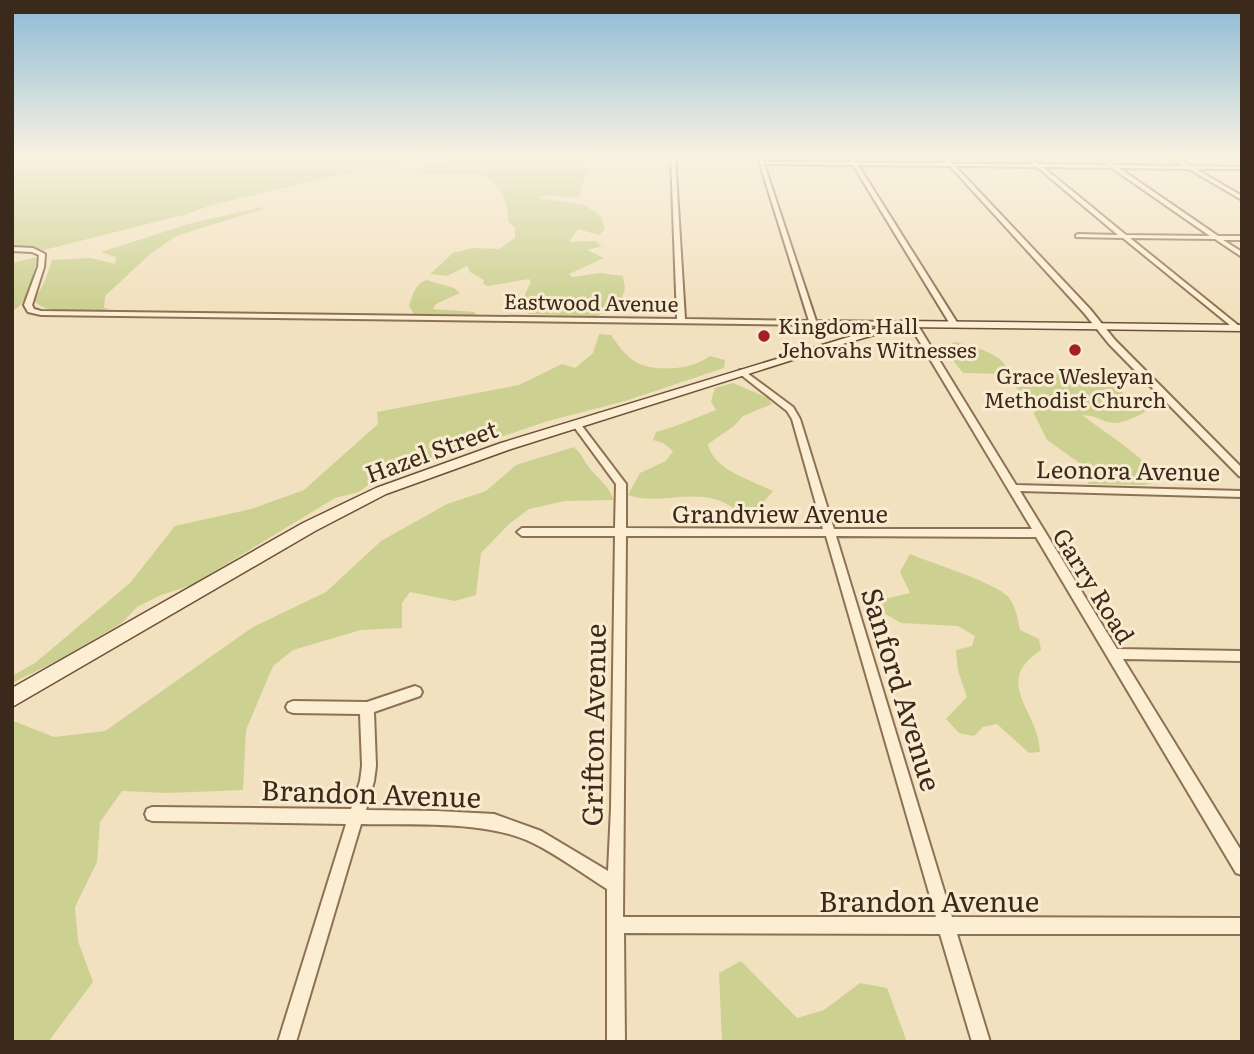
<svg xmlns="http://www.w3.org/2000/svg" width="1254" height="1054" viewBox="0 0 1254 1054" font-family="Literata,serif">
  <rect width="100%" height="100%" fill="#f2e1bf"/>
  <g fill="#ccd192">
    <polygon points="12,157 417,157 212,205 187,214 44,250 12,247"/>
    <path d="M464 157H588L578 164 592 169 584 178 580 196C567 201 551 191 539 198L584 205 601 216 605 230 599 235 578 229 569 242 594 241 602 246 587 250 604 258 569 274 572 277 600 273 623 276 625 288 620 306 597 316 528 314 525 294 531 282 529 279 488 286 483 284 484 280 470 272 467 266 447 276 430 274 453 253 472 248 499 249 515 238V228L508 221C508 201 502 184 482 175L406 172Z"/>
    <path d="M263 207 266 208 176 236 149 255 105 296 104 308 109 309 106 310C85 311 50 317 34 301L45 281 52 260 91 258 115 264 116 257 101 252 192 223Z"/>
    <path d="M37 257C34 273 28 305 12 311V263Z"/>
    <path d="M427 280 454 288 460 293 436 304 433 309 475 312V315L414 314 409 306C413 295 415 283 427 280Z"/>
    <path d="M599 334 611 335C618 345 624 354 634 361 652 373 693 370 710 356L725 360 724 368 625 401 548 421 420 464 372 482 359 492 335 498 192 585 161 595 137 607 122 623 61 659 12 683V676L35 663 130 583 175 526 251 509 304 490 378 424 377 412 519 385 562 364 575 368 593 353Z"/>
    <path d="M955 342C972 346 1007 354 1009 374L963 373 951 358 949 345Z"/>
    <path d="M1051 374 1104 377 1130 399H1139L1148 408C1145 413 1141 414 1135 417 1105 431 1106 416 1082 415 1110 436 1140 454 1163 481L1143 485 1088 484 1092 472 1047 440 1034 414 1037 406C1029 396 1018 392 1011 382Z"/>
    <path d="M733 383 768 398 772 404 743 416 734 426 708 444C713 470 751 480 773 491L755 512C731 512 733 504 714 499 686 491 656 505 628 495L640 473 666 461 673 451 663 443 653 440 656 432C678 426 695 418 716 410L711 401 715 388Z"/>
    <path d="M574 447C581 453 583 459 588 466 599 481 605 480 614 500L565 501 529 509 509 524 481 553 476 595 455 601 410 592 402 603V628L361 630 293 650 273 666 246 730 243 790 167 793 122 791 100 822 97 862 75 907 78 941 93 982 48 1042H12V722H16L54 737 105 731 253 627 326 592 381 541 447 504 486 491 516 465Z"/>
    <path d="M910 554C931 563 1001 584 1010 599 1016 608 1018 620 1020 630L1039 639 1041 650C991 683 1039 710 1040 752L1029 753 997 724 983 727 974 736 959 733 946 719 967 697 958 671 956 650 972 646 975 636 958 626 901 623 882 612 884 599 910 593 900 572Z"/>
    <polygon points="741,961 797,1018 824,1010 860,983 887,988 907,1042 722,1042 719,973"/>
  </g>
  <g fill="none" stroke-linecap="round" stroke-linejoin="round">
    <defs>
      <g id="street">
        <path d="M671 157H675L685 319 809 321 758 158H762L763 162H851L850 160 852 159 856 163H947L942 157H947L953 164H1033L1025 157H1030L1039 164 1108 165 1097 157H1102L1114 165 1184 166 1170 157H1175L1191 166 1242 167V169H1196L1242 196V200L1189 169 1119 168 1218 236H1242V240H1223L1242 252V257L1215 239 1130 238 1239 326 1240 328 1236 330 1123 238 1076 237V235L1078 234 1118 235 1037 167 955 166 1090 309 1115 340 1242 468V477L1239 476 1109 344 1084 313 950 166 858 165 958 324 954 326 950 324 853 165 764 164 816 321 901 322 905 324 904 326 41 315 28 312 24 305 38 267 39 255 32 252 12 251V247L33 248 45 254 44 267 32 305 34 309 41 311 677 319ZM1043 167 1112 168 1210 236 1126 235Z"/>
        <path d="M910 322 917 324 1016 485 1242 491V497L1020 491 1117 649 1242 651V661L1123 659 1242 852V875L1236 873 1036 537 836 536 952 917 1242 918V934H957L990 1042H972L940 934 624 933 625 1042H607V889C583 874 559 856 533 843 487 820 413 825 361 824L296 1042H278L346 824 152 821 147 819 145 814 147 809 152 807 351 809 360 781 362 766 360 714 293 713 288 711 286 707 288 703 293 701 367 702 415 686 420 688 422 692 420 696 374 712 376 766 374 781 366 810 437 811 494 814 541 831 608 871 611 808 615 536H522L517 532 522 528H615L616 484 572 424 576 421 579 422 626 484V528L823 529 792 419 787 411 740 374V370H743L793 407 800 419 834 529H1032L909 324ZM626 536H826L936 917H623Z"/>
      </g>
      <polygon id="secondary" points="901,321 1242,325 1242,331 902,327 846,343 511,449 386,494 315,531 12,707 12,688 303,523 376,488 501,443"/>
    </defs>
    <use href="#street" stroke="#8d7155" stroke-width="4"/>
    <use href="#secondary" stroke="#6e5139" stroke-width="3"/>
    <use href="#street" fill="#fceed3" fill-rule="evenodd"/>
    <use href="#secondary" fill="#fceed3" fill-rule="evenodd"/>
  </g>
  <linearGradient id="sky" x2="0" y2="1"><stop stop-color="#8cbad5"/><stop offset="0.51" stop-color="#f9f2e2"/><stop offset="1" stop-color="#f9f2e2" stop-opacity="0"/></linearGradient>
  <rect width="1254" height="305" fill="url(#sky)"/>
  <g fill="#a21f26" stroke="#f9ebcf" stroke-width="2.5">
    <circle cx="764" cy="336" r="7"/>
    <circle cx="1075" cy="350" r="7"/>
  </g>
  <g text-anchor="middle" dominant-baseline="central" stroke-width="6" stroke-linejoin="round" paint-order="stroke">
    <g font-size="21" fill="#3b291b" stroke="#f9ebcf">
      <text transform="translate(591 301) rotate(1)">Eastwood Avenue</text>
    </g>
    <g font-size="21" fill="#3b291b" stroke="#f9ebcf" text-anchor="start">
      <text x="778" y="324">Kingdom Hall<tspan x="778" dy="24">Jehovahs Witnesses</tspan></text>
      <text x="1075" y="374" text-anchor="middle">Grace Wesleyan<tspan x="1075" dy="24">Methodist Church</tspan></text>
    </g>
    <g font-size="24" fill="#3b291b" stroke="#f9ebcf">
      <text transform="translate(431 450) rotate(-20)">Hazel Street</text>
      <text transform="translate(1128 469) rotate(1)">Leonora Avenue</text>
      <text x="780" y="512">Grandview Avenue</text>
      <text transform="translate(1095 585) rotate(58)">Garry Road</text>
    </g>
    <g font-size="28" fill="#3b291b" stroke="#f9ebcf">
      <text transform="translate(903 689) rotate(73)">Sanford Avenue</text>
      <text transform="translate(592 725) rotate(-89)">Grifton Avenue</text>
      <text transform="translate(371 792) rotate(2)">Brandon Avenue</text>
      <text x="929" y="900">Brandon Avenue</text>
    </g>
  </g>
  <rect width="1254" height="1054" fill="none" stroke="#3b291b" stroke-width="28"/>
</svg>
